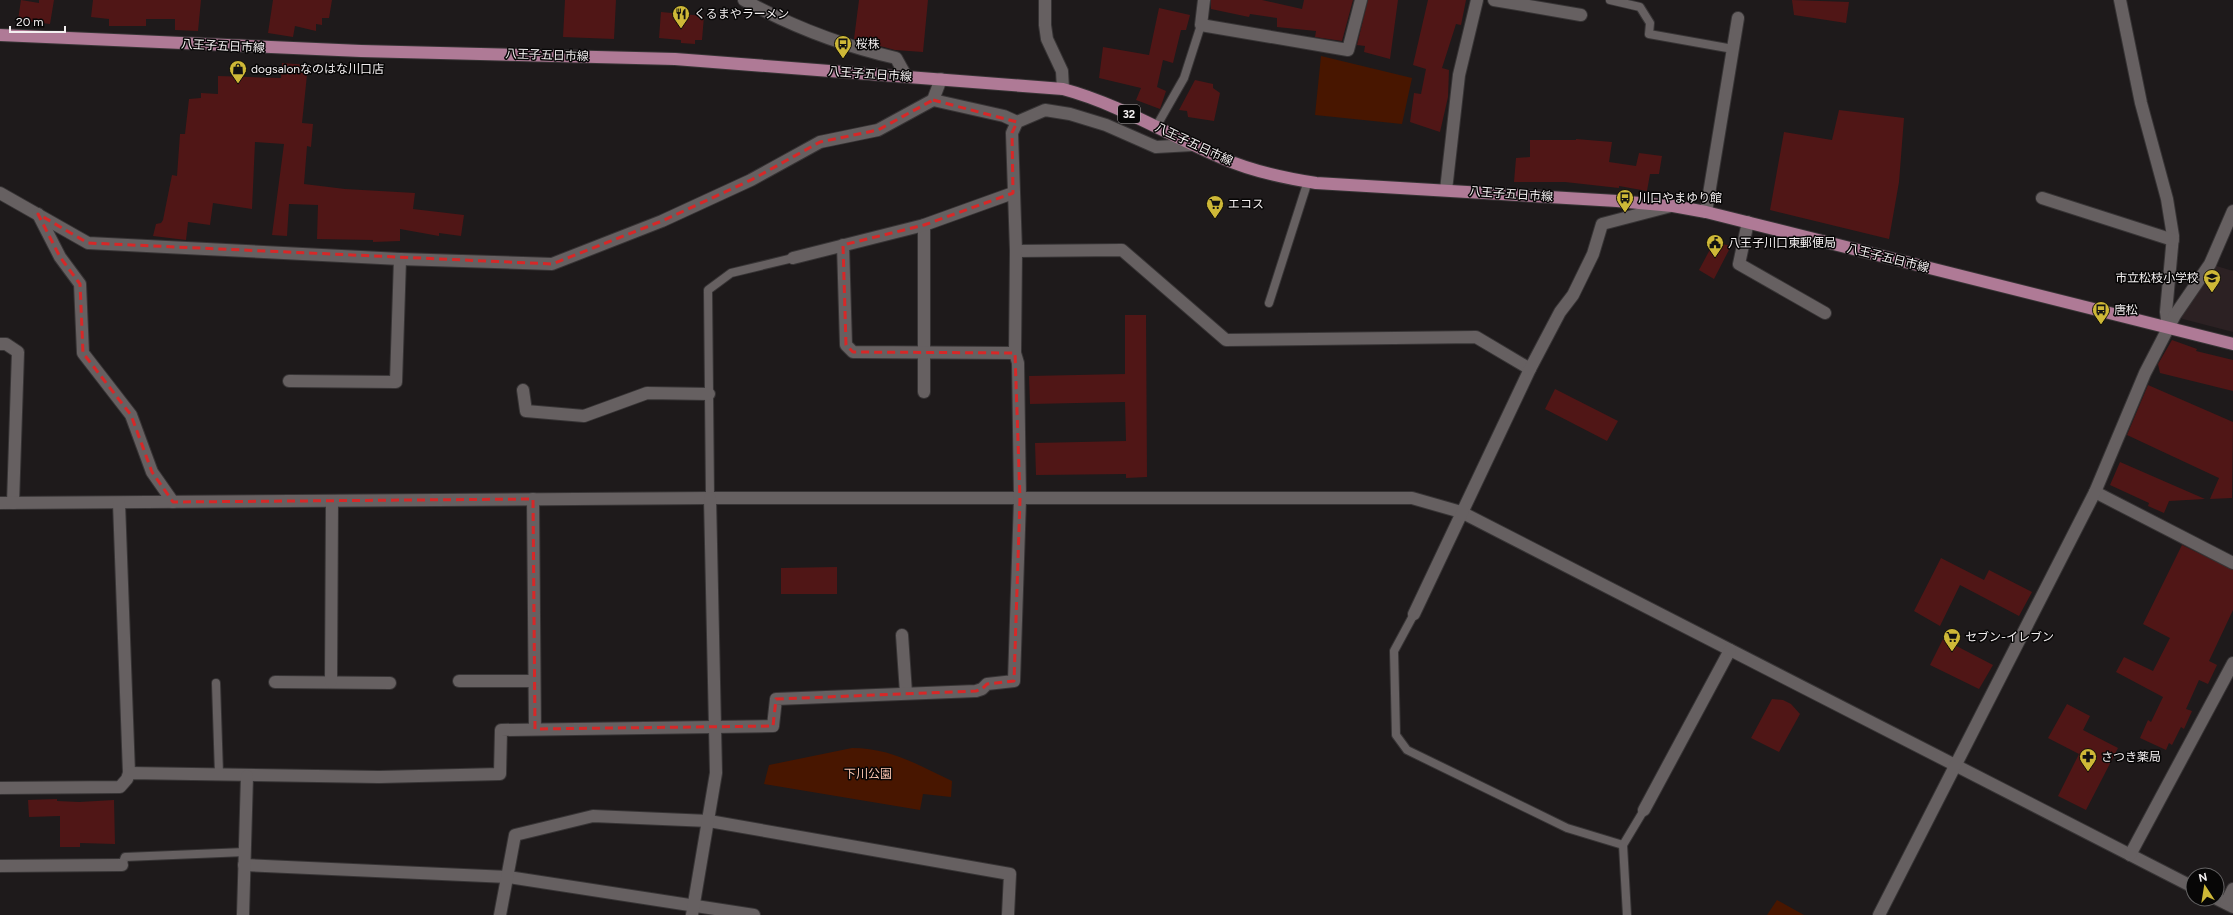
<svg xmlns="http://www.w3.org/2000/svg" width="2233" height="915" viewBox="0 0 2233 915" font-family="Figtree,'Noto Sans JP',sans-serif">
  <rect width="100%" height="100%" fill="#1e1a1b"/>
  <polygon fill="#2c2123" points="2210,264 2233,271 2233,332 2183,319 2175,315"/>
  <g fill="#481600">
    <polygon points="1321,56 1412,78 1402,124 1315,115"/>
    <path d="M852 748C891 748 918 765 952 781L951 797 923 794 920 810 764 784 769 765Z"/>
    <polygon points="1777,900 1804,915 1767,915"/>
  </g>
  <g fill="#501616">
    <polygon points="21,0 39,3 39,0 54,0 50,24 18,20"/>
    <polygon points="93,0 201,0 198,31 175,30 175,19 146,19 146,26 109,26 109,19 91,17"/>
    <polygon points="273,0 332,0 329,18 322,18 322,25 316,24 316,31 295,26 293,37 268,33"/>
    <polygon points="565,0 616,0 614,39 563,37"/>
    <polygon points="859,0 928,0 923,52 895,50 854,39"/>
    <polygon points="1211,0 1262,0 1302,9 1304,0 1353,0 1342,41 1315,37 1316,31 1277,27 1277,18 1250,14 1249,17 1211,9"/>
    <polygon points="1368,0 1398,0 1390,59 1364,52 1365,46 1357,45"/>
    <polygon points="1428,0 1466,0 1461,25 1456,24 1442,68 1449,70 1448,97 1440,132 1410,122 1414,93 1421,94 1426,69 1413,65"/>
    <polygon points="1792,0 1849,2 1846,23 1794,15"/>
    <polygon points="1159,8 1190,15 1186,30 1181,30 1173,63 1163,60 1157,87 1166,91 1160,109 1136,100 1141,88 1099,78 1103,47 1149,55"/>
    <polygon points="661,12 704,16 702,40 695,40 695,44 681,43 681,40 659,38"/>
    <polygon points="282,63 308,65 302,123 313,124 311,147 307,146 304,184 345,189 415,193 413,209 464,215 461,236 439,233 439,236 400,229 400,241 373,242 373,240 317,239 318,205 289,204 287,236 272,235 284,144 255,142 252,209 213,203 210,225 188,222 186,240 153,236 156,224 161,223 163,220 172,175 177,176 180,134 185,134 189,99 201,98 201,93 218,94 218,76 281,78"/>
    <polygon points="1195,80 1213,84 1213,88 1220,93 1214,121 1188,117 1187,111 1179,110"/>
    <polygon points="1839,110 1904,118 1899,182 1889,239 1770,210 1784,132 1832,140"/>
    <polygon points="1576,139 1612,142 1609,162 1636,166 1639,153 1662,156 1659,174 1650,174 1647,191 1619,186 1619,188 1565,182 1514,182 1516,158 1530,157 1530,140 1576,140"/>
    <polygon points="1714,242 1731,246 1714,279 1699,270"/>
    <polygon points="1125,315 1146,315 1147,477 1126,478 1126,474 1036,475 1035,443 1126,441 1125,402 1030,404 1029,376 1125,374"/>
    <polygon points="2172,340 2197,349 2196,351 2233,360 2233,391 2160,373 2158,364"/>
    <polygon points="2148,385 2233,422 2232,498 2210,499 2219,478 2127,435"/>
    <polygon points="1555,389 1618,421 1607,441 1545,409"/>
    <polygon points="2120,462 2205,499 2169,501 2164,513 2148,506 2149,503 2110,485"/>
    <polygon points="2182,545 2233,570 2233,610 2209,661 2217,665 2208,684 2199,680 2186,709 2192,711 2184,729 2181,727 2172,745 2169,743 2166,750 2140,738 2148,720 2151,722 2163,697 2116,672 2124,657 2153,671 2170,638 2143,624"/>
    <polygon points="1941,558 1984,580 1989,570 2032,592 2019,616 1960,585 1940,626 1914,611"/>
    <polygon points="837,567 837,594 781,594 781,568"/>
    <polygon points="1943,639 1993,665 1979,689 1930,665"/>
    <polygon points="1772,699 1783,700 1791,704 1800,714 1779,752 1751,738"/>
    <polygon points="2067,704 2090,716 2083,730 2118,748 2086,810 2058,796 2079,754 2048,738"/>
    <polygon points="57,799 57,801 79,802 114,800 115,844 80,843 80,847 60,847 60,816 29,817 28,800"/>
  </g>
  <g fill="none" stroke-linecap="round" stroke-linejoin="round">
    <defs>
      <g id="lane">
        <polyline points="1610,0 1640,7 1650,23 1649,34 1733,49"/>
        <polyline points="1156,127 1184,78 1201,25"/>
        <polyline points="1269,303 1308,181"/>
        <polyline points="710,498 708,290 731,273 793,258"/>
        <polyline points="1414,614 1394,651 1396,735 1407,750 1567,828 1623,845"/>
        <polyline points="216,683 219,774"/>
        <polyline points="122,865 125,857 245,852"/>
        <polyline points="1627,915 1623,845 1644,810"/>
      </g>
      <g id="street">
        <path d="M744 0C791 26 844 46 896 58L906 76"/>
        <polyline points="1045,0 1045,25 1047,39 1062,71 1063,89"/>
        <polyline points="1204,0 1201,25 1348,50 1361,0"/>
        <polyline points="1494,0 1581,15"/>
        <polyline points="2120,0 2141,103 2167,199 2173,236 2166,312 2168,327"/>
        <polyline points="933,100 1004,116 1017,122"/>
        <polyline points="1446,190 1459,75 1477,0"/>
        <polyline points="0,193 88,243 400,259 552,264 662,221 751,180 820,142 878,130 933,100 941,79"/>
        <polyline points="2042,198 2173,240"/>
        <polyline points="1706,212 1738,18"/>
        <polyline points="38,214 60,257 80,284 83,353 131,415 152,472 173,502"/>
        <polyline points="1748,222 1739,264 1825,313"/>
        <polyline points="924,225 924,392"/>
        <polyline points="843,245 846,345 853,352 1015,353"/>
        <polyline points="1016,251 1122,250 1226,340 1476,337 1530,369"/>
        <polyline points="793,258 924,225 1013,193"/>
        <polyline points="0,344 6,344 18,352 13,503"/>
        <polyline points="289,381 396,382 400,259"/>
        <polyline points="523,390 526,411 584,416 647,393 709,394"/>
        <polyline points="2095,492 2233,563"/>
        <polyline points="533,499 535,729"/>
        <polyline points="0,503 710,498 1412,498 1461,512 2193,887"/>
        <polyline points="119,503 129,773"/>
        <polyline points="1414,614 1530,369 1560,312 1573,295 1593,254 1602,224 1671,206"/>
        <polyline points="902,635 906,693"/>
        <polyline points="459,681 534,681"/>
        <polyline points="275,682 390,683"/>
        <polyline points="331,682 332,501"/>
        <polyline points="0,788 120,787 127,779 129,773 379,777 500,774 501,730 773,726 776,699 976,691 982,689 987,684 1014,681 1020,499 1018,363 1015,353 1016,251 1012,133 1017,122 1045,110 1070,114 1106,125 1156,147 1192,145"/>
        <polyline points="1644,810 1730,650"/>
        <polyline points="2130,855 2233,663"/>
        <polyline points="244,865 508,877 754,915"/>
        <polyline points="0,866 122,865"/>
        <polyline points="2217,899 2233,907"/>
        <polyline points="2226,903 2233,889"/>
        <polyline points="243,915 247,776"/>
        <polyline points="500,915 515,835 593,816 709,821 1010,874 1008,915"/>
        <polyline points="692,915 716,773 710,498"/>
        <polyline points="1879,915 2095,492 2145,373 2175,315 2210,264 2233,211"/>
      </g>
      <path id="primary" d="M0 35 361 51 675 59 1063 89C1119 104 1168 135 1222 158 1251 171 1284 178 1316 183L1617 201 1673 206 1706 212 2233 344"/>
    </defs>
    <use href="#lane" stroke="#373435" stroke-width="10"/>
    <use href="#street" stroke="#373435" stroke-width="14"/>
    <use href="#primary" stroke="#373435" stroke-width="14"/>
    <use href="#lane" stroke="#666061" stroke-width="8"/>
    <use href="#street" stroke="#666061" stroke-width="12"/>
    <use href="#primary" stroke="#af7a96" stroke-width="12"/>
  </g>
  <path fill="none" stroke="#d62828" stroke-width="3" stroke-dasharray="8 5" stroke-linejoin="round" d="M933 100 1017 122 1012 133 1013 193 924 225 843 245 846 345 853 352 1015 353 1020 499 1014 681 987 684 982 689 976 691 776 699 773 726 535 729 533 499 173 502 152 472 131 415 83 353 80 284 60 257 38 214 88 243 552 264 662 221 751 180 820 142 878 130Z"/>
  <defs>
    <symbol id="restaurant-pin" viewBox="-11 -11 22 30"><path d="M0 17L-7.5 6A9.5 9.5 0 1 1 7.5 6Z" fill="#ceb837" stroke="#070606"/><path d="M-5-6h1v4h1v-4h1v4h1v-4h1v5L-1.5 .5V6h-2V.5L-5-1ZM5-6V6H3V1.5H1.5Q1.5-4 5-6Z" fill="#111"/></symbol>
    <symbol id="bus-pin" viewBox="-11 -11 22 30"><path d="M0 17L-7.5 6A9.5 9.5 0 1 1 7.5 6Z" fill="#ceb837" stroke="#070606"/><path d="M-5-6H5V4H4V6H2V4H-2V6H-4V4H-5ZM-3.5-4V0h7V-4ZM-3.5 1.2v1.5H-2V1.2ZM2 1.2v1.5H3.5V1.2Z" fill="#111"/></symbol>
    <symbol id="shop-pin" viewBox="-11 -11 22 30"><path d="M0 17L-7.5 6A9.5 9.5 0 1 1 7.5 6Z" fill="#ceb837" stroke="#070606"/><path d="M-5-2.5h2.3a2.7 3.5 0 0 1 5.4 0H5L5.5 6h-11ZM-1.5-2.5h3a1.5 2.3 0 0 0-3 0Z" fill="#111"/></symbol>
    <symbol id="supermarket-pin" viewBox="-11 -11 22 30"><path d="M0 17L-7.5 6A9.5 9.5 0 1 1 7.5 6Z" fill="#ceb837" stroke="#070606"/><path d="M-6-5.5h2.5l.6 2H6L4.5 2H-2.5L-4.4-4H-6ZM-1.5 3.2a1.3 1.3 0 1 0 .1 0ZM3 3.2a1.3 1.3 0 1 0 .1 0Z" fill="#111"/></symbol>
    <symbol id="civic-pin" viewBox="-11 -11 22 30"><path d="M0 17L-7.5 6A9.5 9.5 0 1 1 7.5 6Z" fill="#ceb837" stroke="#070606"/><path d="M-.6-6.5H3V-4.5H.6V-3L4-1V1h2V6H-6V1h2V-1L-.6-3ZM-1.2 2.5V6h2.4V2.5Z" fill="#111"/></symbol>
    <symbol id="school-pin" viewBox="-11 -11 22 30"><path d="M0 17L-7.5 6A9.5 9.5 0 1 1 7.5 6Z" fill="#ceb837" stroke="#070606"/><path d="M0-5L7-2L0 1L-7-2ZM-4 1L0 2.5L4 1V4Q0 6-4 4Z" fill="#111"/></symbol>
    <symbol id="pharmacy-pin" viewBox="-11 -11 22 30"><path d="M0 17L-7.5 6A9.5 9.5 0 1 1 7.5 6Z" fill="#ceb837" stroke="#070606"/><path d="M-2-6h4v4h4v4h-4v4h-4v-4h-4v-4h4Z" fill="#111"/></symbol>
  </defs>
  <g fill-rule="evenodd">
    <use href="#restaurant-pin" x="671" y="4" width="20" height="27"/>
    <use href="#bus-pin" x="833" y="34" width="20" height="27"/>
    <use href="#shop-pin" x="228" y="59" width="20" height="27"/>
    <use href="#bus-pin" x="1615" y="188" width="20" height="27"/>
    <use href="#supermarket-pin" x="1205" y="194" width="20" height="27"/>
    <use href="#civic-pin" x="1705" y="233" width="20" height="27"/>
    <use href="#school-pin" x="2202" y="268" width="20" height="27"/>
    <use href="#bus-pin" x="2091" y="300" width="20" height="27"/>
    <use href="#supermarket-pin" x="1942" y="627" width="20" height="27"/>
    <use href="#pharmacy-pin" x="2078" y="747" width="20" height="27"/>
  </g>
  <g text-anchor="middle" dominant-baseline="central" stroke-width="3" stroke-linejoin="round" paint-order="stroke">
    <rect fill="#070606" stroke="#aca9aa" stroke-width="1" x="1118" y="105" width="22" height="18" rx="3"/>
    <g font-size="11" font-weight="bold" fill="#f3eff0">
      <text x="1129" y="114">32</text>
    </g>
    <g font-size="12" fill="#f3eff0" stroke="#070606" text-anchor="start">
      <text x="694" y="14">くるまやラーメン</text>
      <text x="856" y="44">桜株</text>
      <text x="251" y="69">dogsalonなのはな川口店</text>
      <text x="1638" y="198">川口やまゆり館</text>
      <text x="1228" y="204">エコス</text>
      <text x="1728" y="243">八王子川口東郵便局</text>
      <text x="2199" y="278" text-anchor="end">市立松枝小学校</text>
      <text x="2114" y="310">唐松</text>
      <text x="1965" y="637">セブン-イレブン</text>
      <text x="2101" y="757">さつき薬局</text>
    </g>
    <g font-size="12" fill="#f3eff0" stroke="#070606">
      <text transform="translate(223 46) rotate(3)">八王子五日市線</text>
      <text transform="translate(547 55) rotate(2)">八王子五日市線</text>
      <text transform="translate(870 74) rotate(4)">八王子五日市線</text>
      <text transform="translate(1194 144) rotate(25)">八王子五日市線</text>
      <text transform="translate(1511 194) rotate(4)">八王子五日市線</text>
      <text transform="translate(1888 258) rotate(14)">八王子五日市線</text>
    </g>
    <g font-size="12" fill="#fcc5af" stroke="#070606">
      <text x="868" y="774">下川公園</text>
    </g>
  </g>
  <g transform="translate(2205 887) rotate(348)"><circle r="19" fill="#070606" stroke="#656364"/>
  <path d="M0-3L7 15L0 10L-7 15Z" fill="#ceb837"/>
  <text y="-6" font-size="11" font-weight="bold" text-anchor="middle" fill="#f3eff0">N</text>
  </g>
  <path d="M10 26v6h55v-6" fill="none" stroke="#f3eff0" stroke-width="2"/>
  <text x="16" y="26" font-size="12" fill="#f3eff0" stroke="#070606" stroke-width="3" paint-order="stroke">20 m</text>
</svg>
